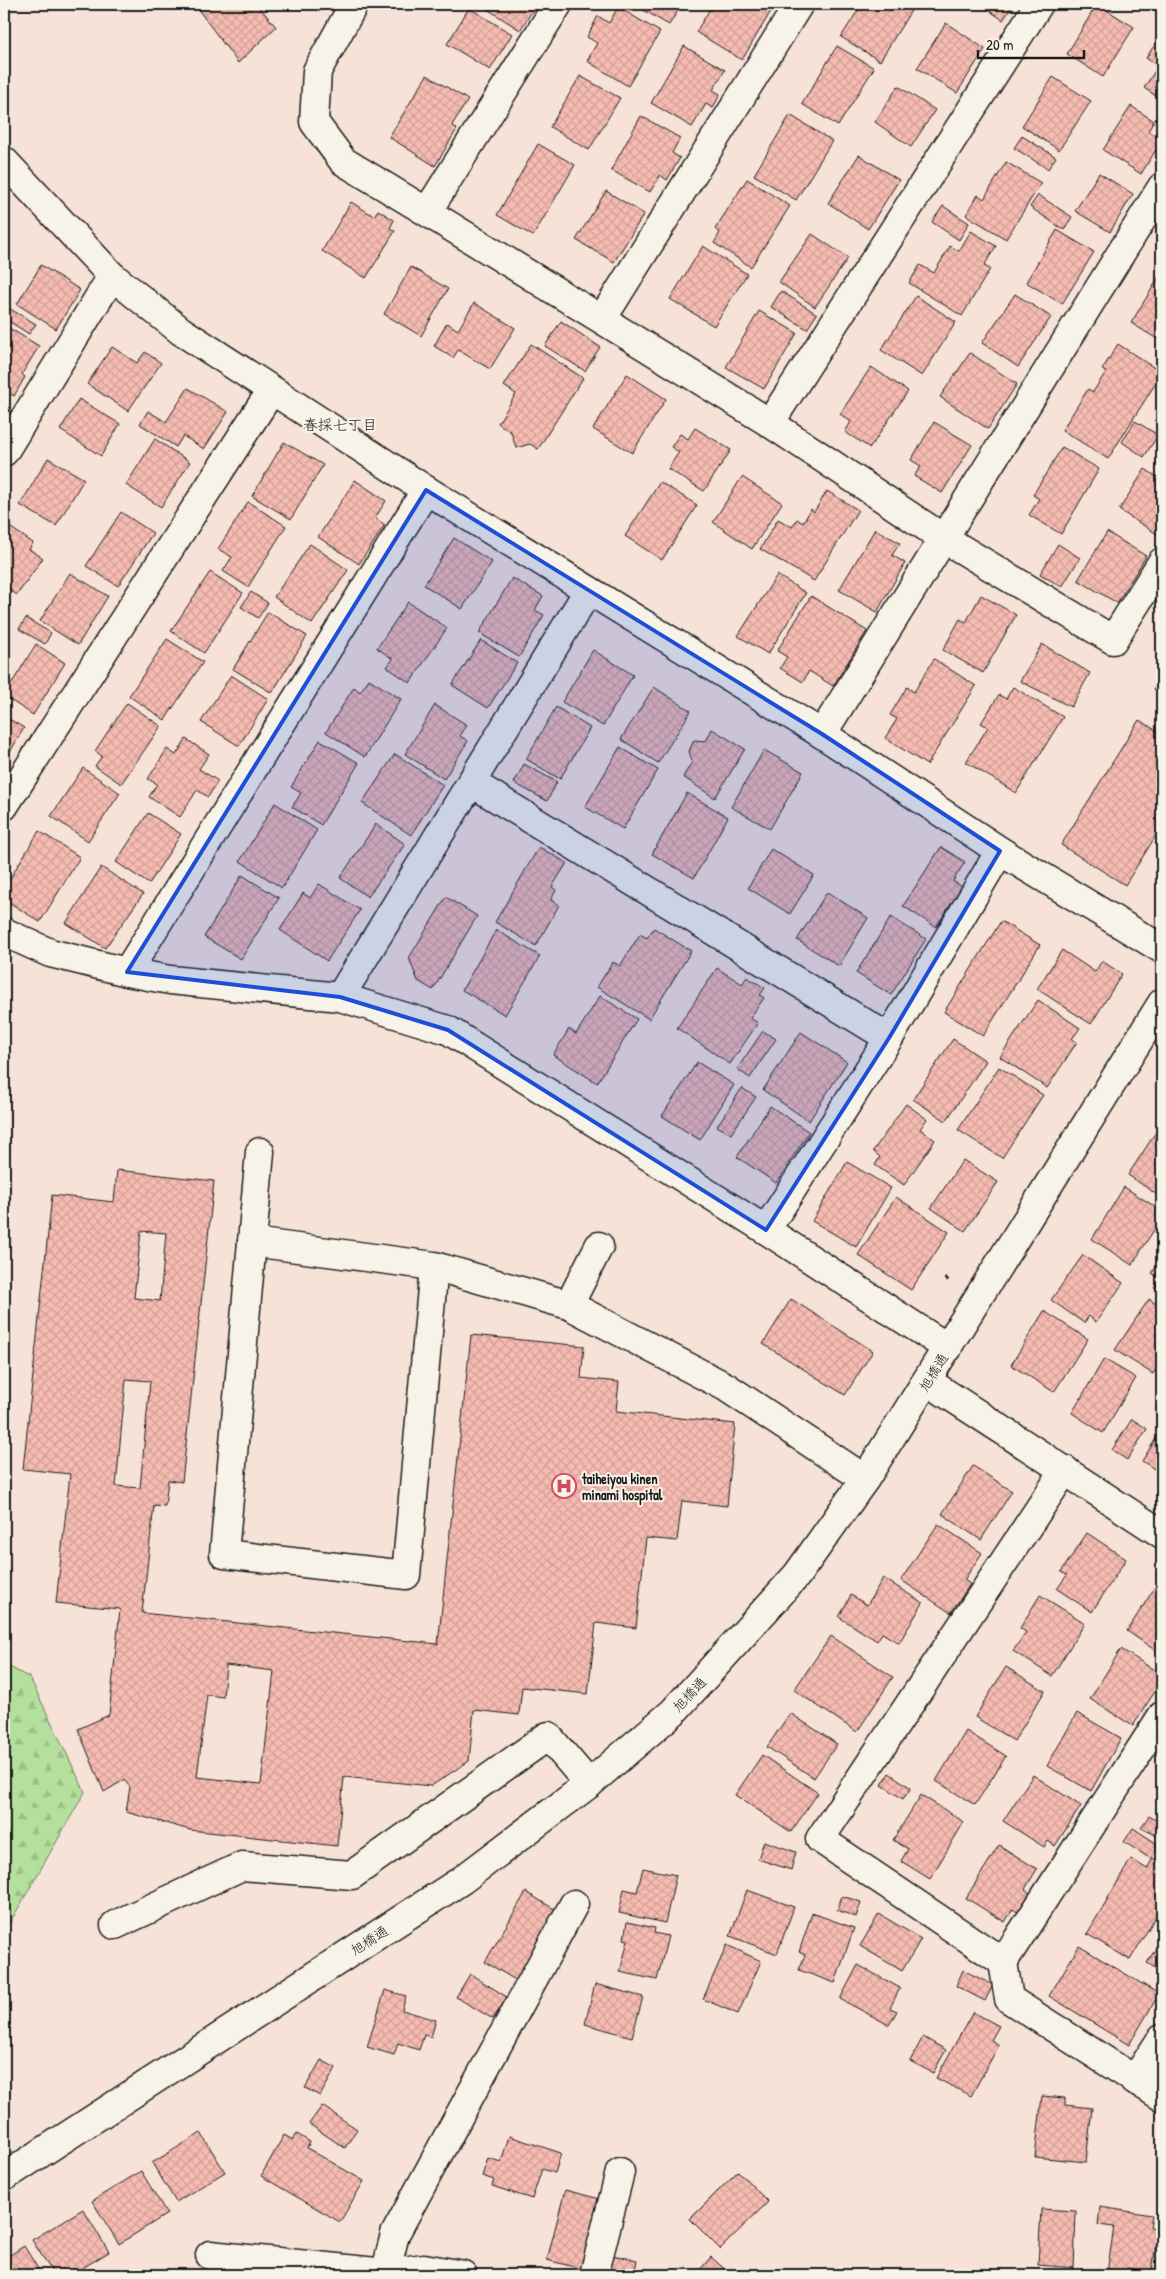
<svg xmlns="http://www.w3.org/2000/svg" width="1166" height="2279" viewBox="0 0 1166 2279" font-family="'Patrick Hand','Klee One',sans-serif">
  <defs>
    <pattern id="forest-firs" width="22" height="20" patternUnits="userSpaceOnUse" patternTransform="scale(1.25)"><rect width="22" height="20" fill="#b5df9c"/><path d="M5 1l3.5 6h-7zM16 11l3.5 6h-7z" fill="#9bbf86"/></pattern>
    <pattern id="building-cross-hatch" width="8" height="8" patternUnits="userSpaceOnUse" patternTransform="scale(1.25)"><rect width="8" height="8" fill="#f6bbb1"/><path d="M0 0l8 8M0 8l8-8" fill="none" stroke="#d2a098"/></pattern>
  </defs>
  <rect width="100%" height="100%" fill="#f7e2d8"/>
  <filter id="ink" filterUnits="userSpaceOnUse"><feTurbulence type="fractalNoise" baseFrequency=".02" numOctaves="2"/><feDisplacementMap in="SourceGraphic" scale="10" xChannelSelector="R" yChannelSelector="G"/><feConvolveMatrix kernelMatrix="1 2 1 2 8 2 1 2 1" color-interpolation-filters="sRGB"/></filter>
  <g filter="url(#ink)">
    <polygon fill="url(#forest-firs)" stroke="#687e5c" points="4,1664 30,1678 85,1792 4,1933"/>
    <g fill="url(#building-cross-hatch)" stroke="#1c1c1c" fill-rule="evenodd">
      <polygon points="194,4 257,4 276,27 238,63"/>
      <polygon points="486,4 537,4 520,30 484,7"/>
      <polygon points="633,4 682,4 669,25"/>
      <polygon points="713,4 758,4 771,11 742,60 696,32"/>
      <polygon points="862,4 903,4 912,9 880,61 841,37"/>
      <polygon points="980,4 1014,4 1003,20"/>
      <polygon points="1097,4 1134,27 1103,77 1067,54"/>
      <polygon points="618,7 660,32 628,86 587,61 597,43 587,37 598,16 609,23"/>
      <polygon points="469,8 512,34 490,70 447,44"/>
      <polygon points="946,23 985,49 957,93 917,68"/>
      <polygon points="1161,35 1162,36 1162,100 1144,88 1158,66 1146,58"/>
      <polygon points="684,46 725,70 713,90 720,94 713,108 706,104 692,127 651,103"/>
      <polygon points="837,46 874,68 838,126 802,104"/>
      <polygon points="427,75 468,100 452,125 457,129 435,166 389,137"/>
      <polygon points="580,76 620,98 589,150 550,127"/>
      <polygon points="1053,77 1091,101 1059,150 1022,126"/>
      <polygon points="898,86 935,110 911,147 875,122"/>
      <polygon points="1131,106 1154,121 1148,131 1162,140 1141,174 1103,150"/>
      <polygon points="790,115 832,141 796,200 754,175"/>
      <polygon points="641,116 680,138 672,153 680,158 667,180 660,175 650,192 611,170"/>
      <polygon points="1022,136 1056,157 1048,169 1014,148"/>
      <polygon points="538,144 575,165 533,236 497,215"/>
      <polygon points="859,155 899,180 868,229 828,203"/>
      <polygon points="1006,162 1041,183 1006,239 966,215 978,195 984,199"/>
      <polygon points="1099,173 1133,194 1110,232 1075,211"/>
      <polygon points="747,179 790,206 751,267 714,243 720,233 715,229"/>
      <polygon points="606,191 644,214 614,262 576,240"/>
      <polygon points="1038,195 1072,217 1064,230 1030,207"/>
      <polygon points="351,202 374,216 378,210 394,220 390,228 395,231 366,278 322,251"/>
      <polygon points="943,206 969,223 959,240 932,222"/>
      <polygon points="1057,230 1094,252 1062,304 1026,282"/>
      <polygon points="971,231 996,246 984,266 990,269 962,316 909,283 920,265 934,273 950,246 959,251"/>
      <polygon points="812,234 848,258 815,307 779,282"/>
      <polygon points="703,246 747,274 714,326 670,299"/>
      <polygon points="41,265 80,290 56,329 17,304"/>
      <polygon points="411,267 448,289 421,336 384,314"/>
      <polygon points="1162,272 1162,342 1131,323"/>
      <polygon points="781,291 817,314 807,329 771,307"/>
      <polygon points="1015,294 1051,317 1018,367 982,343"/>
      <polygon points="916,296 956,322 922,376 881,350"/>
      <polygon points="474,303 515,328 490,369 458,350 453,358 434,346 447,323 458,330"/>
      <polygon points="5,306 36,324 29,334 4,318"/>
      <polygon points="759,311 797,333 764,389 726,367"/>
      <polygon points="561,321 600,347 585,371 545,346"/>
      <polygon points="4,325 39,346 22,374 25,377 14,396 4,390"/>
      <polygon points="531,344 583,378 538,449 530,444 516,448 511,432 498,423 516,394 504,386"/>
      <polygon points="1118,344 1162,373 1108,459 1062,430 1088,389 1093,392 1106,372 1102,370"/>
      <polygon points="112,347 137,363 145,352 161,363 128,411 87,384"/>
      <polygon points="970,353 1017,384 988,429 940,397"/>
      <polygon points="871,367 908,391 870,448 845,432 851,422 840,414"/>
      <polygon points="627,374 666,399 632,453 593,429"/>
      <polygon points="188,388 228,412 204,449 183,436 176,447 140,424 148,411 166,422"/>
      <polygon points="79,399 120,424 101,456 60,430"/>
      <polygon points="1135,421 1158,435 1144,457 1122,442"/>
      <polygon points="934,422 972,445 942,493 914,476 921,466 911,460"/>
      <polygon points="695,428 731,450 704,491 668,469 679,452 671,447 680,434 688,439"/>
      <polygon points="155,439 190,462 161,507 126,485"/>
      <polygon points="284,442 323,465 291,519 252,496"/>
      <polygon points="1062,447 1099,469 1061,534 1029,515 1039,499 1033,495"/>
      <polygon points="48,458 84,479 56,526 20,505"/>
      <polygon points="1145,469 1162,480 1162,526 1157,534 1119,510"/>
      <polygon points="742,477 782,503 752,549 713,522"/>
      <polygon points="355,480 386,501 375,518 385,525 359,564 318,537"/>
      <polygon points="660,482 697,505 662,560 625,536"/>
      <polygon points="827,491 858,510 814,581 760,549 778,519 792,527 797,519 803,523 811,509 814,512"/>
      <polygon points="248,502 286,526 248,587 223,571 232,557 218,549"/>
      <polygon points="121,512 153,533 118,586 86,566"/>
      <polygon points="4,523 33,543 29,549 43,558 17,595 4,586"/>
      <polygon points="875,529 900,543 892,555 905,563 877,612 839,590"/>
      <polygon points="1107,532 1146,556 1117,603 1078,580"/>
      <polygon points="454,538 492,562 462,609 424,585"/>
      <polygon points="310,544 348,570 312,624 274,597"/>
      <polygon points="1058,544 1080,558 1062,587 1040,574"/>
      <polygon points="210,572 243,593 204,653 171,631"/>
      <polygon points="70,573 108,596 78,645 40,621"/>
      <polygon points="777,575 806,593 768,654 738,636"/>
      <polygon points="512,578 543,596 535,610 544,615 519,657 479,633"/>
      <polygon points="251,592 268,603 258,618 241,607"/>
      <polygon points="981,595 1016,615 983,673 943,650 960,619 966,622"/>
      <polygon points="811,596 867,631 833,686 809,671 803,682 780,668 787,657 777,651"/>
      <polygon points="408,602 447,628 410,683 387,667 393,659 377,648"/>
      <polygon points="268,612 307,636 272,693 233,669"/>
      <polygon points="26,618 51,633 45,644 19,629"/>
      <polygon points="167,639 203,662 165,720 129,696"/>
      <polygon points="481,640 517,663 488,708 452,685"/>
      <polygon points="36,644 65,663 33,715 4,696"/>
      <polygon points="1042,644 1090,673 1071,707 1020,681"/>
      <polygon points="593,650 633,675 603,726 562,702"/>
      <polygon points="934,659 976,686 927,765 885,738 897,719 890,715 907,687 914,692"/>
      <polygon points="1162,674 1162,694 1154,689"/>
      <polygon points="231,675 268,699 239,746 201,722"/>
      <polygon points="369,679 401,699 365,757 326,732 354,687 360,692"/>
      <polygon points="654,687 691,711 658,763 621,739"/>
      <polygon points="1013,687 1063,717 1016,793 966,762 988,727 981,723 999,695 1006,699"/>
      <polygon points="127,703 161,726 121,784 95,766 102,756 95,751"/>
      <polygon points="435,705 467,725 460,736 468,741 444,779 405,754"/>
      <polygon points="556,707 590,728 560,779 526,759"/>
      <polygon points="4,716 24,728 4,762"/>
      <polygon points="1139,720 1162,734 1162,826 1125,885 1061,845"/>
      <polygon points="712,729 745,749 715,798 683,777 692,762 689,751 694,740 706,741"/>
      <polygon points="186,739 209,754 199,769 218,781 208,797 197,790 180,817 149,797 157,784 148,779 167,749 176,755"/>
      <polygon points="320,740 359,763 321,825 292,807 301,793 291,787"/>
      <polygon points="620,747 658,770 623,829 585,807"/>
      <polygon points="764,750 803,772 770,829 731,807"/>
      <polygon points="395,754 443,785 411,835 362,803"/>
      <polygon points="524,764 557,782 547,801 514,783"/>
      <polygon points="83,768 120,793 88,841 51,816"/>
      <polygon points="687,793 728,817 694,878 652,854"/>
      <polygon points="275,803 317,830 282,888 240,861"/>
      <polygon points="148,813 181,834 149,884 116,862"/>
      <polygon points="376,824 405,844 368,897 340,878"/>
      <polygon points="39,831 80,857 40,922 4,899 4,888"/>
      <polygon points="539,847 567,863 552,887 556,890 551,900 559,905 536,946 495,922"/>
      <polygon points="941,847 965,862 953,881 962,887 936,927 903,906"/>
      <polygon points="771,849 814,875 790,914 748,888"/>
      <polygon points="101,867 143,894 105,948 66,923"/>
      <polygon points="242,875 279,898 241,959 204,937"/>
      <polygon points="319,884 360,910 327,961 280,930 303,893 310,898"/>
      <polygon points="827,892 868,918 839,966 797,940"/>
      <polygon points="446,897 477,916 433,990 418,981 409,958"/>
      <polygon points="891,917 926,939 891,995 856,973"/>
      <polygon points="1001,921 1040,945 983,1036 944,1012"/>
      <polygon points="654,928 691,951 649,1019 597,987 613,962 620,966 640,934 647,938"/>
      <polygon points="496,930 540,956 505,1015 462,990"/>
      <polygon points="1062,950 1095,972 1102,961 1122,974 1091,1024 1037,989"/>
      <polygon points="717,968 742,984 747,977 765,988 760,995 764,998 750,1018 758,1023 730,1064 677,1028"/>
      <polygon points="600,996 637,1019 597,1083 553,1055 569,1029 576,1034"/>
      <polygon points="1038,1000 1080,1028 1072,1039 1077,1042 1047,1088 1000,1057"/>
      <polygon points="763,1031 776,1039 750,1078 737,1069"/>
      <polygon points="801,1032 847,1062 809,1121 763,1090"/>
      <polygon points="953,1039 986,1061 946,1121 913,1099"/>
      <polygon points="697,1062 734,1085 700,1140 662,1116"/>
      <polygon points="999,1067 1043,1095 1002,1158 958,1130"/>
      <polygon points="742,1088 756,1097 731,1134 717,1126"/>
      <polygon points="906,1104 927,1119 920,1129 935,1140 904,1185 875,1165 880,1157 873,1151"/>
      <polygon points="770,1106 809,1132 776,1183 737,1157"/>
      <polygon points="1162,1123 1162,1198 1128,1175"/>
      <polygon points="963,1160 998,1182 965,1231 931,1208"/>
      <polygon points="847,1162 891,1188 856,1247 812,1221"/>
      <path d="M117 1170 214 1181 182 1482 168 1480 165 1506 154 1505 142 1613 438 1644 471 1335 584 1346 581 1378 619 1382 616 1411 735 1424 727 1506 682 1501 677 1541 646 1538 636 1628 596 1623 588 1694 522 1687 519 1715 474 1710 469 1761 431 1786 344 1777 337 1846 190 1830 126 1812 130 1787 124 1780 104 1792 78 1729 109 1715 120 1609 56 1603 70 1474 23 1469 52 1195 114 1202ZM141 1231 166 1233 160 1301 134 1298ZM126 1379 150 1381 140 1488 116 1486ZM226 1665 274 1671 261 1784 197 1777 207 1695 223 1697Z"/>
      <polygon points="1124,1187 1162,1211 1162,1217 1132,1265 1092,1239"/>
      <polygon points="896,1197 949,1232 911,1290 858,1255"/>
      <polygon points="1083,1255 1123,1283 1096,1322 1089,1316 1084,1323 1051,1300"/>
      <polygon points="1162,1258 1162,1293 1154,1288 1160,1279 1152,1273"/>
      <polygon points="791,1299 873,1351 845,1395 763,1344"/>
      <polygon points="1149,1299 1162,1308 1162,1359 1153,1374 1115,1350"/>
      <polygon points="1044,1311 1088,1339 1054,1392 1011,1365"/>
      <polygon points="1104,1359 1136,1378 1103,1433 1072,1413"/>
      <polygon points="1132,1419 1147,1429 1127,1460 1112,1450"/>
      <polygon points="1162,1429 1162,1474 1142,1461"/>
      <polygon points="973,1466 1012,1491 981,1540 942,1514"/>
      <polygon points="938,1524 982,1553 964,1580 970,1584 951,1613 901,1580"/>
      <polygon points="1087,1533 1126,1559 1092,1612 1057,1589 1067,1575 1061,1572"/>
      <polygon points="883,1578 923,1603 899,1643 882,1633 877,1641 839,1617 851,1595 867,1605"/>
      <polygon points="1159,1581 1162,1583 1162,1655 1127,1631"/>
      <polygon points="1040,1595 1085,1623 1052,1676 1013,1651 1026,1632 1020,1628"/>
      <polygon points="831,1636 893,1677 857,1732 794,1690"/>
      <polygon points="1121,1649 1162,1675 1162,1680 1133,1726 1090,1699"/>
      <polygon points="1006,1667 1045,1691 1014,1741 975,1717"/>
      <polygon points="790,1713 837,1744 814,1778 767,1747"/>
      <polygon points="1077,1713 1121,1738 1091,1791 1047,1766"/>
      <polygon points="966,1731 1006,1756 975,1805 936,1781"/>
      <polygon points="762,1755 818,1793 791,1832 735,1795"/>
      <polygon points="889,1773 911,1788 903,1799 882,1785"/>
      <polygon points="1033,1775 1081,1806 1055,1846 1048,1841 1044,1847 1003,1821"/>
      <polygon points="921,1795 964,1822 930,1879 901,1861 908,1849 893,1840"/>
      <polygon points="1149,1816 1162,1824 1162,1839 1141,1827"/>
      <polygon points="1133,1828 1159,1845 1151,1859 1124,1842"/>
      <polygon points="764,1841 796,1852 791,1870 758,1859"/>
      <polygon points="999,1845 1037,1869 1025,1889 1031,1894 1019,1913 1013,1909 1005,1922 966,1898"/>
      <polygon points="1153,1858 1162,1864 1162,1906 1130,1960 1087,1934 1131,1859 1147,1869"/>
      <polygon points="643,1868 676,1875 665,1923 619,1913 624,1889 637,1892"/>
      <polygon points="747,1890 794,1907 777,1954 730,1936"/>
      <polygon points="526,1892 559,1912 519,1982 485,1962"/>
      <polygon points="842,1896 861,1902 856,1917 837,1910"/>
      <polygon points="812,1913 854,1928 835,1983 799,1970 805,1955 799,1952"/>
      <polygon points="879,1914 921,1939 902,1971 860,1946"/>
      <polygon points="627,1922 655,1928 654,1933 668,1936 657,1980 620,1972 628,1940 624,1939"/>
      <polygon points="1162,1938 1162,1972 1147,1963"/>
      <polygon points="727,1945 761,1961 738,2014 703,1999"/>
      <polygon points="1079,1946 1159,1994 1129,2045 1049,1996"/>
      <polygon points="858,1965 900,1988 890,2008 897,2011 889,2025 840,1999"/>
      <polygon points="963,1970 993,1985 985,2001 956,1986"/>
      <polygon points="470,1974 507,1997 493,2019 456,1997"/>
      <polygon points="595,1984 643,1997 632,2037 585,2024"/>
      <polygon points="385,1990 406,1996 402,2010 436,2020 431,2037 424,2035 419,2050 398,2043 394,2055 367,2047"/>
      <polygon points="973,2012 999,2026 991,2040 999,2045 971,2096 936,2078"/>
      <polygon points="923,2037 946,2050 933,2073 910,2061"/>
      <polygon points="321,2060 336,2068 320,2096 305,2088"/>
      <polygon points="1042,2096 1065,2098 1065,2105 1092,2108 1086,2162 1035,2157"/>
      <polygon points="322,2106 357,2129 345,2148 309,2124"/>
      <polygon points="201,2133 225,2172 176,2202 152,2163"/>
      <polygon points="297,2134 310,2142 307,2148 364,2181 340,2222 261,2176 284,2135 293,2140"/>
      <polygon points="509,2136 561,2153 555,2173 542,2169 532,2199 492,2186 494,2180 482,2176 488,2158 501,2162"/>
      <polygon points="141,2171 167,2214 119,2244 92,2201"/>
      <polygon points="738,2171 768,2202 720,2249 690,2219"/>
      <polygon points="565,2190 600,2199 582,2269 547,2260"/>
      <polygon points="1100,2207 1152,2215 1150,2227 1158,2228 1152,2272 1127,2268 1127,2275 1107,2273 1114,2227 1098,2225"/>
      <polygon points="83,2209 109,2252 71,2275 54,2275 32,2240"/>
      <polygon points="1041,2209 1076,2211 1074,2268 1038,2265"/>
      <polygon points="24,2246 42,2275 4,2275 4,2259"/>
      <polygon points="607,2254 637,2260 634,2275 606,2275"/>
      <polygon points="711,2257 729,2273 728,2275 702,2275 698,2272"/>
    </g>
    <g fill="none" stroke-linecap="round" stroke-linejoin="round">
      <defs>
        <g id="minor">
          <polyline points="354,4 317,71 314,122 343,161 427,212"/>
          <polyline points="558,4 427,212 770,423 943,538 1113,640 1162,562"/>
          <polyline points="4,161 112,276 181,331 426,490 822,734 1000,851 1162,949"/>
          <polyline points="602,319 799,4"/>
          <polyline points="770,423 1039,4"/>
          <polyline points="4,452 112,276"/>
          <polyline points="822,734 1162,187"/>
          <polyline points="472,783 889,1038"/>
          <polyline points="4,806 271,391"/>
          <polyline points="4,932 50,953 127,972 170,980 340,997 448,1030 766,1230 948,1348"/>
          <polyline points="127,972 426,490"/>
          <polyline points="340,997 588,591"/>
          <polyline points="766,1230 889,1038 1000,851"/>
          <polyline points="252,1242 260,1152"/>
          <polyline points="434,1266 406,1575 224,1554 252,1242 434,1266 569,1305 726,1387 865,1479"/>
          <polyline points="569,1305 599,1246"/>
          <polyline points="927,1381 1162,1534"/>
          <polyline points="1065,1470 820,1839 1003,1962 1009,1999 1162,2097"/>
          <polyline points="115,1925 242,1866 352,1875 548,1736 589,1784"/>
          <polyline points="1003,1962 1162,1716"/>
          <polyline points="1134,2081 1162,2038"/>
          <polyline points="4,2177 462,1880 589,1784 673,1712 797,1575 865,1479 1162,1003"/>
          <polyline points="210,2255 386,2273 424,2268 463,2275"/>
          <polyline points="385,2275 395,2234 574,1904"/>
          <polyline points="594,2275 620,2172"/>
        </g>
      </defs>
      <use href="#minor" stroke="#1c1c1c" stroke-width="31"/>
      <polyline stroke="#1c1c1c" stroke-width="3" stroke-dasharray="4 4" stroke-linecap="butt" points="945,1278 951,1282"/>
      <use href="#minor" stroke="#f7f3e8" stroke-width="28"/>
    </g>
  </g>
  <path fill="#1d4ed8" fill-opacity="0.2" stroke="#1d4ed8" stroke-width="4" stroke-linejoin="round" d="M426 490 822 734 1000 851 889 1038 766 1230 448 1030 340 997 127 972Z"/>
  <defs>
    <symbol id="hospital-ring" viewBox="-11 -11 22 22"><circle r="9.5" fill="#f7f3e8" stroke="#d1495b" stroke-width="1.5"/><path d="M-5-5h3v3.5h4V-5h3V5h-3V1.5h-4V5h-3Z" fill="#d1495b"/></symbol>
  </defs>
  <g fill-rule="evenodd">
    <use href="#hospital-ring" x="550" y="1472" width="28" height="28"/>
  </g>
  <g text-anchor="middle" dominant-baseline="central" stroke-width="4" stroke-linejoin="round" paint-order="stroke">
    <g font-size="14" fill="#1c1c1c" stroke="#f7f3e8">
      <text transform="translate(933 1372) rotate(-58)">旭橋通</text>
      <text transform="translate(689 1694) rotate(-47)">旭橋通</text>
      <text transform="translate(369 1940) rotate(-33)">旭橋通</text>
    </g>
    <g font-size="14" font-weight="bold" fill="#1c1c1c" stroke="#f7f3e8" text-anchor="start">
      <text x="582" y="1478">taiheiyou kinen<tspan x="582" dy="16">minami hospital</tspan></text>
    </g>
    <g font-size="15" fill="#1c1c1c" stroke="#f7f3e8">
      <text x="340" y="424">春採七丁目</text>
    </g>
  </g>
  <rect width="1166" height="2279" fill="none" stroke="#f7f3e8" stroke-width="20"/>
  <rect x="10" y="10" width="1146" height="2259" fill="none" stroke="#1c1c1c" stroke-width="2" filter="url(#ink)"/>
  <path d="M978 50v8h106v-8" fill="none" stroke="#1c1c1c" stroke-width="2.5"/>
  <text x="986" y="50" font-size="15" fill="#1c1c1c" stroke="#f7f3e8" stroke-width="4" paint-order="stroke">20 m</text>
</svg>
